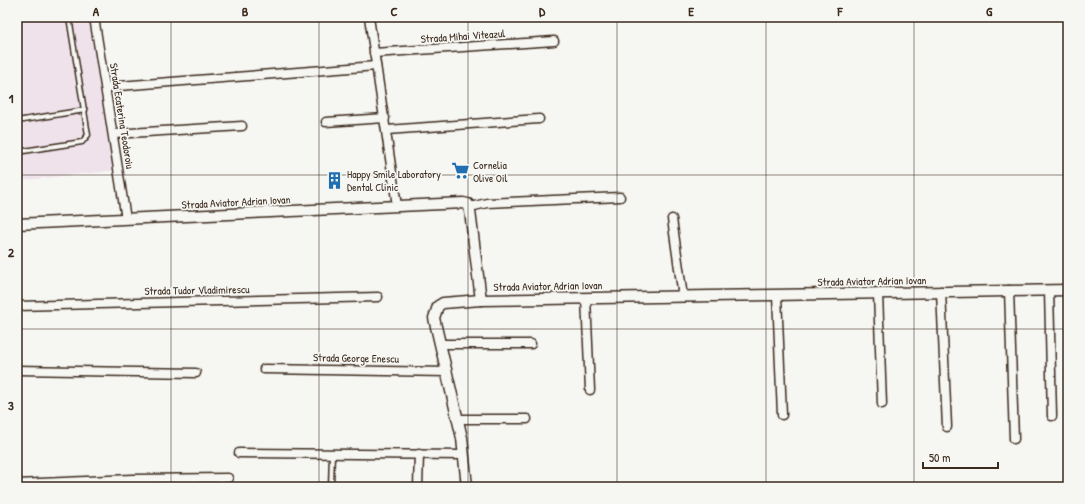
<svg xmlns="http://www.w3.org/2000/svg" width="1085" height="504" viewBox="0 0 1085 504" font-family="'Patrick Hand',sans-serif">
  <rect width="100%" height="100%" fill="#f6f6f2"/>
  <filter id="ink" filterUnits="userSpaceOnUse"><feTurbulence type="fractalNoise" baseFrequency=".025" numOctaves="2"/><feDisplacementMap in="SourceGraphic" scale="8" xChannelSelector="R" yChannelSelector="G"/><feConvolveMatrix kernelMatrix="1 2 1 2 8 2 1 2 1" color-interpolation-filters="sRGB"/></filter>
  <g filter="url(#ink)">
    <polygon fill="#efe2eb" points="17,17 90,17 118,170 17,181"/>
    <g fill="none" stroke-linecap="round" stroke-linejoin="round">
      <defs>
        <g id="service">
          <polyline points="17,121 85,110"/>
          <polyline points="17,152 82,142 88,135 69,17"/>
          <polyline points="331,487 332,453"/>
        </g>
        <g id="minor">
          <polyline points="94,17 126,219"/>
          <polyline points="369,17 397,206"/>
          <polyline points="374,53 554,41"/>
          <polyline points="106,87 376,66"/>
          <polyline points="326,122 385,118"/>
          <polyline points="387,130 539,119"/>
          <polyline points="114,134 242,126"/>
          <polyline points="470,207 487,203 620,197"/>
          <polyline points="672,219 683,297"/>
          <polyline points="1009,290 1014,439"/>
          <polyline points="1049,290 1052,416"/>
          <polyline points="941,291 947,427"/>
          <polyline points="878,293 882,404"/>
          <polyline points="777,295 782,415"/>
          <polyline points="586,298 590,390"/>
          <polyline points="17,306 378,297"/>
          <polyline points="441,344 531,344"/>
          <polyline points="264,369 447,372"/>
          <polyline points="17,370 196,373"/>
          <polyline points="458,419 527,419"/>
          <polyline points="239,453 464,455"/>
          <polyline points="17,484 132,479 228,478"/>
          <polyline points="418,487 419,454"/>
        </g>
        <g id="tertiary">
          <polyline points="17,224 463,203 468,204 470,211 481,300 1068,290"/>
          <polyline points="467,487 462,438 434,318 438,306 443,303 481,300"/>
        </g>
      </defs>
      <use href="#service" stroke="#3b2a1e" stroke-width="7"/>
      <use href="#minor" stroke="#3b2a1e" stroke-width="11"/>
      <use href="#tertiary" stroke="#3b2a1e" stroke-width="13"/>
      <use href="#service" stroke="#f6f6f2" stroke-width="4"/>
      <use href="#minor" stroke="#f6f6f2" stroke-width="8"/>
      <use href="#tertiary" stroke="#f6f6f2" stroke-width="10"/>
    </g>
  </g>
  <path fill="none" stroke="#3b2a1e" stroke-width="1" stroke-opacity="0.55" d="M171 17V487M319 17V487M468 17V487M617 17V487M766 17V487M914 17V487M17 175H1068M17 329H1068"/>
  <defs>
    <symbol id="supermarket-bare" viewBox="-9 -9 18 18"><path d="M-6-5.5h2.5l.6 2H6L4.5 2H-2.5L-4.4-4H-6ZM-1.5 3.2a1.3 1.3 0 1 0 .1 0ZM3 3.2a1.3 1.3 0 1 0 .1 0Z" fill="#1f6fb2" stroke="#f6f6f2" stroke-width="2.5" paint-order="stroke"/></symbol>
    <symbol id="building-bare" viewBox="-9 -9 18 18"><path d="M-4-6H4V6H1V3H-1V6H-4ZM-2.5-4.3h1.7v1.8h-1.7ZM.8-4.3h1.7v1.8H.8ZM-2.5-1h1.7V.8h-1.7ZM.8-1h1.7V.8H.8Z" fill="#1f6fb2" stroke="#f6f6f2" stroke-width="2.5" paint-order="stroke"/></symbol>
  </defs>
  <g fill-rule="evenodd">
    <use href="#supermarket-bare" x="448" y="158" width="25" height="25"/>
    <use href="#building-bare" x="322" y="168" width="25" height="25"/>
  </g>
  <g text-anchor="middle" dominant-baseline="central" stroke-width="3.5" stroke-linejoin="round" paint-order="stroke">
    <g font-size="11" fill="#3b2a1e" stroke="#f6f6f2">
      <text transform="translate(463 36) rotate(-4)">Strada Mihai Viteazul</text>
      <text transform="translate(122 116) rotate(81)">Strada Ecaterina Teodoroiu</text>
      <text transform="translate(236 202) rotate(-3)">Strada Aviator Adrian Iovan</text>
      <text transform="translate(872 281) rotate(-1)">Strada Aviator Adrian Iovan</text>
      <text transform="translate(548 286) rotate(-1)">Strada Aviator Adrian Iovan</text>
      <text transform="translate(197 290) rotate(-1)">Strada Tudor Vladimirescu</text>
      <text transform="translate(356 358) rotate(1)">Strada George Enescu</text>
    </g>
    <g font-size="11" fill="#3b2a1e" stroke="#f6f6f2" text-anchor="start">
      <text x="473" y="165">Cornelia<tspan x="473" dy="13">Olive Oil</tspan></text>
      <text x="347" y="174">Happy Smile Laboratory<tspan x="347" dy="13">Dental Clinic</tspan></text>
    </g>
  </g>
  <rect width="1085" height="504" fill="none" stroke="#f6f6f2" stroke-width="44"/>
  <path d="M923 462v6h75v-6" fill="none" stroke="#3b2a1e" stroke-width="2"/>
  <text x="929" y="462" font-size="12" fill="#3b2a1e" stroke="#f6f6f2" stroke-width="3" paint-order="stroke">50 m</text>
  <rect x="22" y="22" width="1041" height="460" fill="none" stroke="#3b2a1e" stroke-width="1.5"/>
  <g font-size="13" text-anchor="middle" font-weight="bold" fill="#3b2a1e">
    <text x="96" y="16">A</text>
    <text x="245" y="16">B</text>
    <text x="394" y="16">C</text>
    <text x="542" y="16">D</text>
    <text x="691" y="16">E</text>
    <text x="840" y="16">F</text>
    <text x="989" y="16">G</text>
    <text x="11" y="103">1</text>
    <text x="11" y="257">2</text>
    <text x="11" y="410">3</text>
  </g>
</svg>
